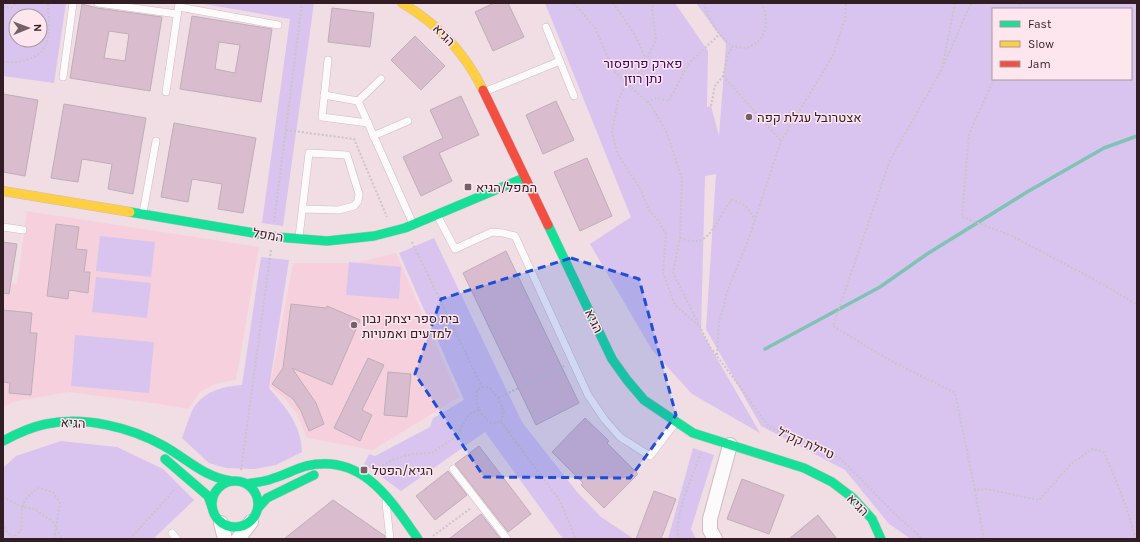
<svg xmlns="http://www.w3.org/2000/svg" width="1140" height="542" viewBox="0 0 1140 542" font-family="Karla,Heebo,sans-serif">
  <rect width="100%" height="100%" fill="#f0dee4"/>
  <g fill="#f6d1dd">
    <polygon points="27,211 259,247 236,380 218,383 200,392 188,409 152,403 69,392 16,401 3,407 3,282 17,284"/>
    <polygon points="396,253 459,397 373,450 307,438 297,414 286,400 270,386 293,263 355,263"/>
  </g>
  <g fill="#d8c4ee" fill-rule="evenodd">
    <path d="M3 3H66L54 83 3 76ZM16 16H40V40H16Z"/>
    <polygon points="198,3 314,3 283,226 262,223 290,19"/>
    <path d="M545 3H675L708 51 707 107 711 106 719 136 726 44 696 3H1137V539H911L889 524 845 470 761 426 706 329 716 174 705 176 701 331 760 433 692 394 652 350 590 244 631 217ZM993 9H1131V79H993Z"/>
    <polygon points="100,236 155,242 151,277 96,271"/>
    <polygon points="434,238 522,422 577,492 601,517 634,539 563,539 485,432 401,491 364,464 369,454 375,456 430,427 433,418 464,400 399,253"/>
    <path d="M261 257 289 260 269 388C286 408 301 424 302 452L276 465 255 469 226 468 209 463 182 438C185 430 188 420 192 411 201 392 223 386 242 385Z"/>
    <polygon points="349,262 401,267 399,299 346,295"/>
    <polygon points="96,277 151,283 147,318 92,312"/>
    <polygon points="75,335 154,342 149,393 71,386"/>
    <polygon points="61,441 117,447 163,469 194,500 153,539 3,539 3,468 16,456"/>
    <polygon points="693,448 714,455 691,529 696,539 668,539"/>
  </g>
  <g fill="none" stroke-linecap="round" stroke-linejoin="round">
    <polyline stroke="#80c3b6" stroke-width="3.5" points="765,349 880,287 927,254 1027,192 1104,148 1137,136"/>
  </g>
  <g fill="#dabccf" stroke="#beaeb6" fill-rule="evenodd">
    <polygon points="494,3 508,3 524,37 493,51 475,12"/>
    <path d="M82 4 97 8 162 17 150 91 70 78ZM109 31 129 34 125 61 104 58Z"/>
    <polygon points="332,8 374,13 370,47 328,42"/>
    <path d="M192 16 272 29 261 102 180 89ZM219 42 240 45 235 73 215 69Z"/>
    <polygon points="415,36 445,66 421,90 391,60"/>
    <polygon points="3,94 38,100 25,176 3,172"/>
    <polygon points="461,96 479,135 439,153 452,181 421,196 403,157 443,138 430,110"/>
    <polygon points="556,101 574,140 543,154 526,115"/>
    <polygon points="64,104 146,118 133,194 108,189 112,164 82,159 78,182 51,178"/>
    <polygon points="174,123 256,138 243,213 218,209 222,184 192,179 188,202 161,197"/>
    <polygon points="587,158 612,216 580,231 554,172"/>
    <polygon points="56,224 79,227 76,249 87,250 84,272 90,272 88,293 69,290 68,299 47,296"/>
    <polygon points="3,242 17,244 9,294 3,293"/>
    <polygon points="506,251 579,403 536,425 463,273"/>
    <polygon points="291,304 326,308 327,306 360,320 332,385 292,368 316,403 324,424 309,431 301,411 293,399 272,384 283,368"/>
    <polygon points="3,310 32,313 30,333 37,333 31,395 9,393 10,383 3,382"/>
    <polygon points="368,358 384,365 362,410 372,415 360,441 334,428"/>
    <polygon points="388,372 411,374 407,417 384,415"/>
    <polygon points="585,418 609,441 607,443 638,474 604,508 581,485 583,483 552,452"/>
    <polygon points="479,446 531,514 508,532 455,464"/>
    <polygon points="448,471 467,495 435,520 416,496"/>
    <polygon points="742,479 784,495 769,534 727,519"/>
    <polygon points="654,491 676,499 661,539 636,539"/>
    <polygon points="333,500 385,536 385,539 284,539"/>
    <polygon points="481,514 500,538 498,539 449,539"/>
    <polygon points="818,515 837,539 789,539"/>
  </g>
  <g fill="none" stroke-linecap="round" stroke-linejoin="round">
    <defs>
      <g id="lane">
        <polyline points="98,3 177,14"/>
        <polyline points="179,7 278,25"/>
        <polyline points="546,27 574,96"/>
        <polyline points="328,60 322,117 368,123"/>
        <polyline points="63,77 73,3"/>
        <polyline points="166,92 179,3"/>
        <polyline points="484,92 560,61"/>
        <polyline points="324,95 358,101 413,224"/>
        <polyline points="358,101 381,79"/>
        <polyline points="373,136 408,121"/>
        <polyline points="143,213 156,141"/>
        <polyline points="437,215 455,249 492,232 503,233 515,236 588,395 605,420 620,437 650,456 676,422"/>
        <polyline points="3,227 23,230"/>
        <polyline points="299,237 309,153 347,155 359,194 358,201 354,206 339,210 303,209"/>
        <polyline points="453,469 507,539"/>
        <polyline points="386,503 390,539"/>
        <polyline points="172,533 177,539"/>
      </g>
      <g id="street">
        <polyline points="221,523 225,539"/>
        <polyline points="238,539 251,522"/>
        <polyline points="715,539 710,530 710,519 730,445"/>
      </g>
      <g id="fast">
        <polyline points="130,212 277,237 327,241 374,236 405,228 524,178"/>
        <polyline points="548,225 612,359 627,380 644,400 693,433 804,468 832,482 853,498 872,519 881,539"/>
        <path d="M3 441C16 434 31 427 46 424 84 416 130 427 164 446 187 459 204 477 231 481"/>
        <polyline points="165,459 208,496 212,507"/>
        <circle cx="235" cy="504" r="23"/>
        <path d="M247 484C256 482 265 482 274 478 285 475 295 469 306 466 362 453 390 499 418 539"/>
        <polyline points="258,508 267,498 314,475"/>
      </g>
      <g id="slow">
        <path d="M402 3C438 24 465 53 483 90"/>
        <polyline points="3,191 130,212"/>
      </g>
      <polyline id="jam" points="483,90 548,225"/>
    </defs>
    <use href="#lane" stroke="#cebcc2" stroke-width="8"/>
    <use href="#street" stroke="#cebcc2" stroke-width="16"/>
    <use href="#fast" stroke="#cebcc2" stroke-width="10"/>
    <use href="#slow" stroke="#cebcc2" stroke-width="10"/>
    <use href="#jam" stroke="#cebcc2" stroke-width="10"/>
    <g stroke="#cbc4c7" stroke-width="2" stroke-dasharray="2 2" stroke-linecap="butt">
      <polyline points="574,3 595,28 614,71 652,107 667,133 682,179 680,238 673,273 710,347 738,384 769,427 816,446 841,459 894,513 923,539"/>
      <path d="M613 3C626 21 641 41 646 62L641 71 626 83 618 101 612 131 617 153 641 190 649 210 659 222 666 234 663 273 675 305 698 325"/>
      <path d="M704 3C710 24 717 33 733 47 738 47 745 49 749 47 768 40 769 19 762 3"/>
      <polyline points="955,3 942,69 890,160 833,326 889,360 955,393 975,490"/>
      <polyline points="3,7 11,8 16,3"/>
      <polyline points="1019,9 1020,3"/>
      <path d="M3 61C17 65 41 59 46 44 51 32 48 16 48 3"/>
      <polyline points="646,61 656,39 652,10 653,3"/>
      <polyline points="944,64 971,3"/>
      <polyline points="723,76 781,141"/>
      <polyline points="994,79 969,134 962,217 1010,235 1101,283 1137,305"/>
      <polyline points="647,102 657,98 669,101 689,63 719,35"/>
      <polyline points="711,106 715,86 723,76 728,54 733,47"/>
      <polyline points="286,130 354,139 387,217"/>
      <polyline points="274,222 302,3"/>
      <path d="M680 238C684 239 689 241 693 241 712 244 720 211 732 200 746 204 748 208 755 220"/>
      <polyline points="412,242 482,387"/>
      <polyline points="717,355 719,323 727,292 749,238 781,141 832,57 845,19 846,3"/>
      <path d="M482 387 490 388 498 398 504 412 501 422 491 423C479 413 475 405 477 390Z"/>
      <polyline points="498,398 564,366"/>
      <polyline points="501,422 560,501 576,539"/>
      <polyline points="379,468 394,459 413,454 432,453 456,437 469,414 480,409"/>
      <polyline points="241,470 271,250"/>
      <polyline points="3,497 22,507 35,509 52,521 62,539"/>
      <path d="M3 523 6 531 13 537 21 531C22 510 19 500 39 488L53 492 60 503 54 539"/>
      <polyline points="433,536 471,508"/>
      <polyline points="130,539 176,488"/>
      <path d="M679 539C672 519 694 473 701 452"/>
      <path d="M984 539 975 490 986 489 1039 500 1071 464 1092 449 1104 452C1116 481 1129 509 1135 539"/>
    </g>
    <use href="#lane" stroke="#fdfafb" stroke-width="7"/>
    <use href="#street" stroke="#fdfafb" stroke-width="14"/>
    <use href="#fast" stroke="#16e098" stroke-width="9"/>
    <use href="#slow" stroke="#ffcf43" stroke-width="9"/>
    <use href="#jam" stroke="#f24e42" stroke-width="9"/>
  </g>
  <path fill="#1d4ed8" fill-opacity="0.2" stroke="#1d4ed8" stroke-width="3" stroke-dasharray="8 5" stroke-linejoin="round" d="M571 258 639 279 676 415 630 478 484 477 415 374 441 299Z"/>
  <g fill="#746167" stroke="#fee6ee" stroke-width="1.5">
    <circle cx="749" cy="117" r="4"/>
    <rect x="464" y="183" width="8" height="8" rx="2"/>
    <circle cx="354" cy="325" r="4"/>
    <rect x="360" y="466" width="8" height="8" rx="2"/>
  </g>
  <g text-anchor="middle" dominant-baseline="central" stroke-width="3" stroke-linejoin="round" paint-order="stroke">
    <g font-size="13" fill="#321d24" stroke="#fee6ee">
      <text transform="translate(444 35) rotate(45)">הגיא</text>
      <text transform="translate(268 235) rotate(9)">המפל</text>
      <text transform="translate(594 321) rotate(64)">הגיא</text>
      <text transform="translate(73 423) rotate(2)">הגיא</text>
      <text transform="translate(806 443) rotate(24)">טיילת קק"ל</text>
      <text transform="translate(858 505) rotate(46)">הגיא</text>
    </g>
    <g font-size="13" fill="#3a0271" stroke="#fee6ee">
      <text x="643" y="63">פארק פרופסור<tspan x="643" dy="15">נתן רוזן</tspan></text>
    </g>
    <g font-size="13" fill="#321d24" stroke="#fee6ee" text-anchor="start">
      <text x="757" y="117">אצטרובל עגלת קפה</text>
      <text x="476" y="187">המפל/הגיא</text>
      <text x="362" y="318">בית ספר יצחק נבון<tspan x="362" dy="15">למדעים ואמנויות</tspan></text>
      <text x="372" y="470">הגיא/הפטל</text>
    </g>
  </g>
  <rect width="1140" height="542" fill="none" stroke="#321d24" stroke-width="8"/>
  <rect x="992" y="8" width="140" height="72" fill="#fee6ee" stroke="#ac969d"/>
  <rect x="1000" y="21" width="20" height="6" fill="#16e098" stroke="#ac969d"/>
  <text x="1028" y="28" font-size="12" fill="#321d24">Fast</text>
  <rect x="1000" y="41" width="20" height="6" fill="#ffcf43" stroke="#ac969d"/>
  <text x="1028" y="48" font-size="12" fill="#321d24">Slow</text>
  <rect x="1000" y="61" width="20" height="6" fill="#f24e42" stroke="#ac969d"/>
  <text x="1028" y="68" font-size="12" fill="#321d24">Jam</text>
  <g transform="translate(28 28) rotate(89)"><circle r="19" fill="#fee6ee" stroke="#ac969d"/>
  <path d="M0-3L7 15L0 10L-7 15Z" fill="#746167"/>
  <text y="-6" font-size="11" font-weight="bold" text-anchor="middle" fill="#321d24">N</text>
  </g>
</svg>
